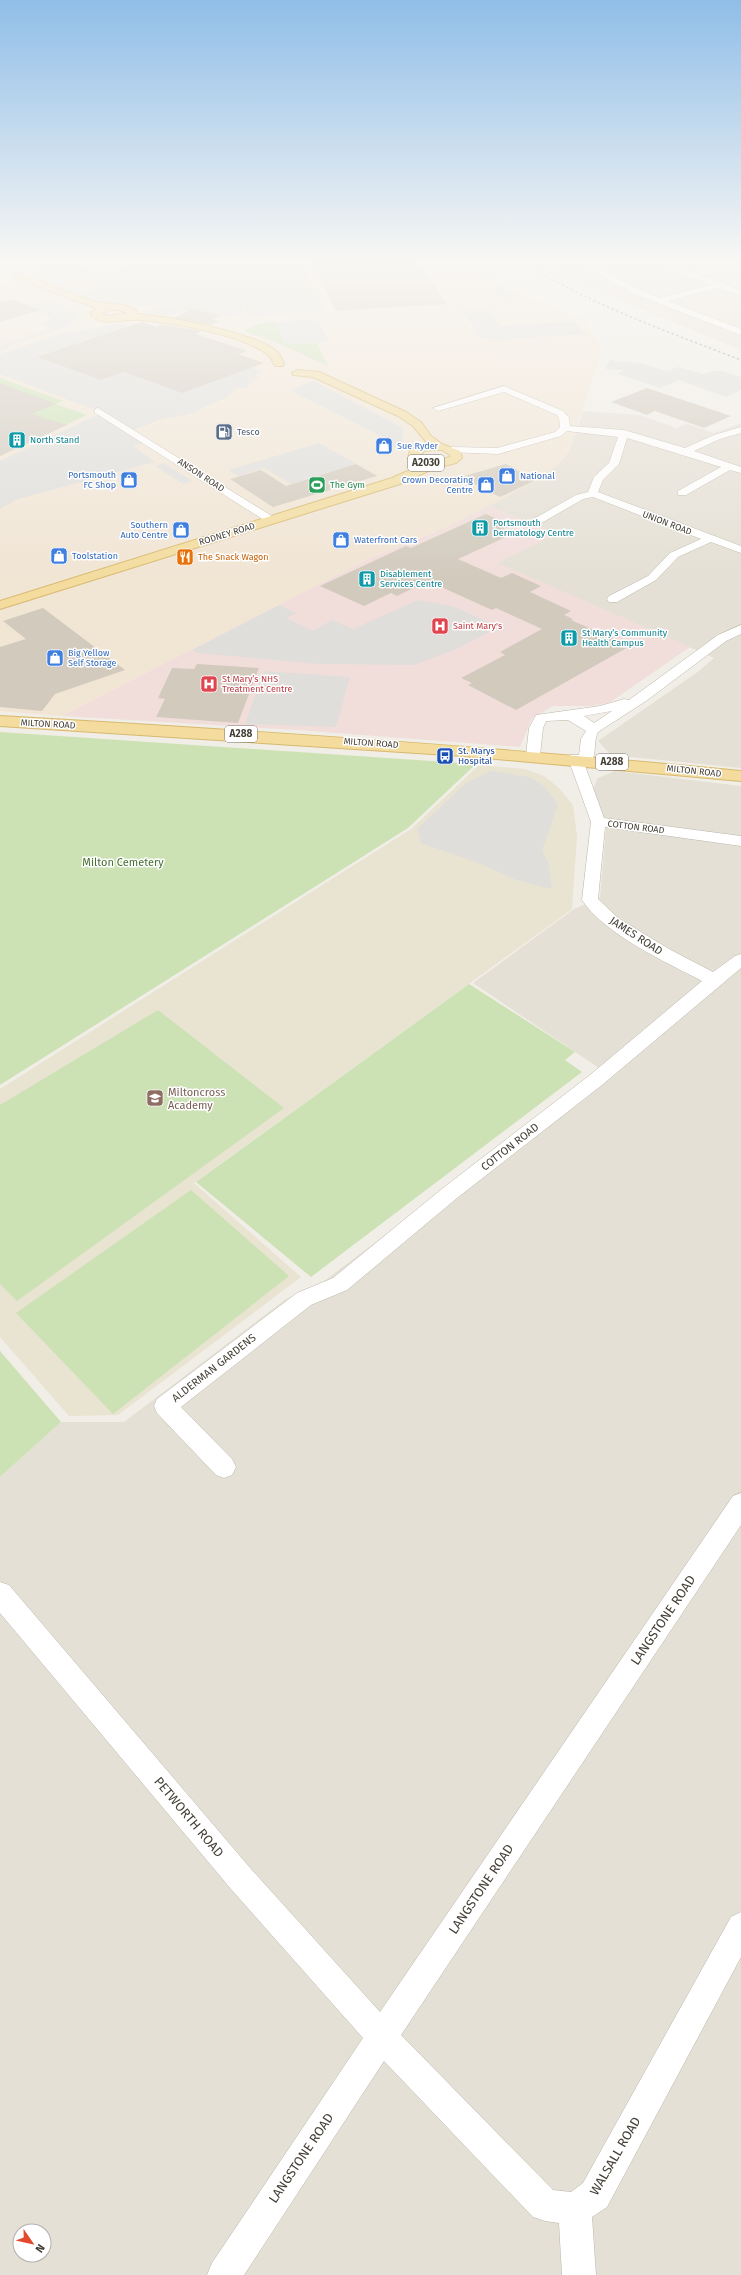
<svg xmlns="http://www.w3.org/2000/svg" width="741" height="2275" viewBox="0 0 741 2275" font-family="'Fira Sans',sans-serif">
  <rect width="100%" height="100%" fill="#f1eee7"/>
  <g fill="#e5e0d5" fill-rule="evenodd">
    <polygon points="542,262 741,262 741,350 579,284"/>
    <polygon points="583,411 640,415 676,428 687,424 714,433 741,423 741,768 611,755 598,741 699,671 714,658 497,563 554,534 489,506 536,480 560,463 577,431"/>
    <path d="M615 771 741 786V2275H0V1477L61 1422H124L286 1299 319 1285 602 1070 473 983 574 909 600 898 606 828 593 789 598 778ZM20 2231H44V2255H20Z"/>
  </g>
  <polygon fill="#f1e5d4" points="38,262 62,262 80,268 109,270 158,262 435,262 440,268 456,268 486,275 507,288 584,320 602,349 569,452 560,463 536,480 489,506 433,533 372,557 62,716 0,711 0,456 87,415 56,404 62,401 0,378 0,282 8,282 33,275 32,269"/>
  <polygon fill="#e9e3d2" points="479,765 525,769 544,776 559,788 573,805 577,836 572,909 194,1183 301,1277 118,1415 69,1416 0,1337 0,1089 411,829"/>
  <polygon fill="#f1dedb" points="489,506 555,534 498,563 690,647 609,703 590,706 553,706 532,718 520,747 296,730 62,716 372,557 433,533"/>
  <g fill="#cce2b4">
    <path d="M275 322 283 342 293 344 317 343 328 366 271 340 246 332 245 330C255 325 260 323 275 322Z"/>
    <polygon points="0,378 63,401 56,404 87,415 0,456"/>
    <polygon points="0,732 476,764 408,828 0,1085"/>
    <polygon points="469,984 575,1052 565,1060 582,1072 311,1277 196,1182"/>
    <polygon points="158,1010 284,1108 17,1301 0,1284 0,1105"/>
    <polygon points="191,1190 289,1276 113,1414 16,1313"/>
    <polygon points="0,1351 61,1422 0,1477"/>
  </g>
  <g fill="#e0dedb" fill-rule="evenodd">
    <path d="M62 262 93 270H109L158 262H301L326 310 250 316 241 299 233 300 242 302 243 312 230 317 191 309 175 313 177 315 151 314 143 312 156 307 180 304 140 306 99 303 33 275 32 270ZM80 281 98 288 84 292 66 285Z"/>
    <polygon points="500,286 512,292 518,299 498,298 490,287"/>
    <polygon points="52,300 78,313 69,326 7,346 9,348 0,351 0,345 51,329 39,324 53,319 40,314 46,312 28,305"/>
    <polygon points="486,307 500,326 574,321 586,334 492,340 490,338 481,338 462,309"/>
    <polygon points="317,319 329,342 293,344 283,342 275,322"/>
    <polygon points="120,324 256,369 262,372 255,376 260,377 252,381 246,388 239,387 225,398 190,414 159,420 131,431 98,411 0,374 0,355 4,353 59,334"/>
    <polygon points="610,360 643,364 667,371 678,367 703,374 715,371 723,371 741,377 741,390 726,397 679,380 660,388 618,374 624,370 605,369"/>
    <polygon points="314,381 403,428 403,444 398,450 378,440 385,438 291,391 301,385"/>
    <polygon points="99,414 144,443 135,445 135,447 155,462 18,499 0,509 0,461"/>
    <polygon points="319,443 357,464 291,484 264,468 238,476 228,470"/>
    <polygon points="164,463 192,481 183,484 155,466"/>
    <polygon points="418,600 453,606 499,627 454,650 414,665 317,664 198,653 192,650 279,605 296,613 287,618 313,631 332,620 353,629"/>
    <polygon points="264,671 350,677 336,727 245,724"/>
    <polygon points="491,771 529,777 544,786 558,805 542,851 548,862 552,889 516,880 481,864 421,843 417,829 466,783"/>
  </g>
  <g fill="#d2cabd">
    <polygon points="312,262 418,262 447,304 336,311"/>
    <polygon points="12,299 41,310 0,322 0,302"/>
    <polygon points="191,309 221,315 212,320 219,321 211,325 174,318"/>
    <polygon points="142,322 156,327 162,324 201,331 196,334 247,351 238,354 264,363 182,393 124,372 101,380 37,357"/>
    <polygon points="0,383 56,404 31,414 67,425 0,456"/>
    <polygon points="647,388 731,416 704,428 655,411 647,415 611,402"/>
    <polygon points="356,464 377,476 273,507 230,479 261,470 286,486"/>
    <polygon points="506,464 536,480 500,497 461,477"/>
    <polygon points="486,514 511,525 497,532 508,536 458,559 501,578 512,573 541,586 530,592 571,611 564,615 573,619 571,620 630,646 516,710 468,685 472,683 461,678 505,655 500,652 542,629 496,608 492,610 428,581 397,596 391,593 364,606 320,586 406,546 411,548"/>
    <polygon points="43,608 125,670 55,694 42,711 0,707 0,647 26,639 3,621"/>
    <polygon points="197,664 259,668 238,723 156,717 165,699 158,698 172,668 194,669"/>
  </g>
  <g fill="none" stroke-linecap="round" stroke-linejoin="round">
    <defs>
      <g id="minor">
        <polygon points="577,262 586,262 640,290 660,298 711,285 655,262 665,262 692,273 741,262 741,266 700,275 741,290 741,295 718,288 668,301 741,329 741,335 634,294"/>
        <polygon points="504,386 563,411 569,418 570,426 624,430 685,448 714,435 741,427 741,433 720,439 694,451 741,467 741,473 730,470 686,495 678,495 678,491 721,467 627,438 619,464 603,480 598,492 741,546 741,553 711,542 678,557 656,580 617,602 609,602 607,599 609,596 648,576 670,553 701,539 593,497 583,499 538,525 530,525 529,523 530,521 576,495 588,492 594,477 609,463 618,437 567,431 561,436 498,454 449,452 449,448 453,447 497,448 555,432 560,427 559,418 557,415 504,392 438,411 433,408"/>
        <polygon points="98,408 275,518 276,520 271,523 267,522 95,413 95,409"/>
        <path d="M741 625V634L726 641 646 701 598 732C593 742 597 754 591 762L584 763 604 818 741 836V846L605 827 598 899 618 918 669 949 713 972 735 956 741 954V968L602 1085 457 1198 347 1290 311 1305 181 1407 232 1459 236 1467 232 1475 224 1478 216 1475 157 1413 154 1406 157 1399 297 1293 333 1278 443 1188 590 1075 702 981C666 962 604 934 582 900L591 822 568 758 570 755H579L581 739 586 731 568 720 546 721 543 728 540 755 533 759 526 755 529 728 536 715 600 706 624 699 629 700 718 635ZM612 711 594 723 584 716Z"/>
        <polygon points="741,1493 741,1525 401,2035 553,2190 571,2192 583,2183 731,1917 741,1912 741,1957 607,2207 592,2217 596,2275 562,2275 559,2223 545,2221 533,2217 384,2061 244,2275 207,2275 212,2263 363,2038 231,1889 0,1613 0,1582 9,1585 251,1869 380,2012 733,1496"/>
      </g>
      <g id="primary">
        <path d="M16 272 94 302 123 305 135 309 137 314C168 316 249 332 274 349 279 353 282 358 284 364L283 366H275C272 361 272 357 267 354 242 335 171 322 140 320 124 318 101 328 90 314L96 308 13 277 12 275ZM108 310H118L127 313 110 316 101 314Z"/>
        <path d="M297 370 319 372 406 412 421 422 431 436 442 444 460 451 462 458 456 463 435 468 400 484 0 609V601L392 478 421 465 408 458 410 451 417 446 428 444 413 426 398 416 313 377 293 375 292 373ZM432 450H442L450 455V457L435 461 420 457 424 451Z"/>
        <path d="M0 716C247 730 494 747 741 771V781L463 756 0 726Z"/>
      </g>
    </defs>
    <use href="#minor" stroke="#bcb6aa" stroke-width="1"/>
    <use href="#primary" stroke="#d7b96f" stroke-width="2"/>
    <use href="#minor" fill="#fff" fill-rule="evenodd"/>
    <use href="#primary" fill="#f3dc9e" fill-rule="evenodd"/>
    <g stroke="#959595" stroke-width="1.5" stroke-dasharray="2.5 2.5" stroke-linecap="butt">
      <path d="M523 262C591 305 666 331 741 360"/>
      <polyline points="534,262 556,276"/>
    </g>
  </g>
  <linearGradient id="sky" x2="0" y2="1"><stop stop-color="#8fbee8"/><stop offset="0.45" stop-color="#f9f7f4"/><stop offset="1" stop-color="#f9f7f4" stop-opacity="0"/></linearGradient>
  <rect width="741" height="580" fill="url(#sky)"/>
  <defs>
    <symbol id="fuel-square" viewBox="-11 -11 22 22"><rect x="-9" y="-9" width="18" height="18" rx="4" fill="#5c6f8a" stroke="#fff"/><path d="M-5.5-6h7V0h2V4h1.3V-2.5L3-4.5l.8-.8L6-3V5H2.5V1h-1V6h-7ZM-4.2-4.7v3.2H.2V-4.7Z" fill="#fff"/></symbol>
    <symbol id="building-square" viewBox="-11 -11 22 22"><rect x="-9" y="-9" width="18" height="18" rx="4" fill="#0f9aa8" stroke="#fff"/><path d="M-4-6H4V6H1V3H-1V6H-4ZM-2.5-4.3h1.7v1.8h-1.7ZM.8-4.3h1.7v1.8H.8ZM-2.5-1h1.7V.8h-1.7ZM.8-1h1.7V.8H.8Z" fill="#fff"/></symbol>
    <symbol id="shop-square" viewBox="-11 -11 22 22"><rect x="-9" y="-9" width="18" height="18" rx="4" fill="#3f7fe0" stroke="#fff"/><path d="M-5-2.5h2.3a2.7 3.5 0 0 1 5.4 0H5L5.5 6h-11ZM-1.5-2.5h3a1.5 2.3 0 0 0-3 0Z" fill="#fff"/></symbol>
    <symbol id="stadium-square" viewBox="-11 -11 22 22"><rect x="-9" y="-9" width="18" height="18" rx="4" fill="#2e9e5b" stroke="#fff"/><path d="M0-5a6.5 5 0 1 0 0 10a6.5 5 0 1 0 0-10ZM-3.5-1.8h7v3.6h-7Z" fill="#fff"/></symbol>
    <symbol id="restaurant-square" viewBox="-11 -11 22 22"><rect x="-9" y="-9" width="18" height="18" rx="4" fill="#e8710a" stroke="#fff"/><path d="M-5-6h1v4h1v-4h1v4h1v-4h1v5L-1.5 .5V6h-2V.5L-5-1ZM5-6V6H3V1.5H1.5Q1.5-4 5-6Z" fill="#fff"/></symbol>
    <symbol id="hospital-square" viewBox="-11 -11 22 22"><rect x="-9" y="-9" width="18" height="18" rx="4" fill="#e0444e" stroke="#fff"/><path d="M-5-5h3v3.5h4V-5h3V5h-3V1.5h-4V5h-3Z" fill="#fff"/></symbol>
    <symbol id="bus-square" viewBox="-11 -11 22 22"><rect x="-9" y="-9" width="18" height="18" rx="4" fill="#1a4fb4" stroke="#fff"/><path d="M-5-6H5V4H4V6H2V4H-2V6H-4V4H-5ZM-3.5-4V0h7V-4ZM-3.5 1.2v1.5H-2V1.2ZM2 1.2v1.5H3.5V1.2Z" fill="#fff"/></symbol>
    <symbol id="school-square" viewBox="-11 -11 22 22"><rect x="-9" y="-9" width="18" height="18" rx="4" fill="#8d6e63" stroke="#fff"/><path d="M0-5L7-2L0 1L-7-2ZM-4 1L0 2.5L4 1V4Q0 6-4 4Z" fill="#fff"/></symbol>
  </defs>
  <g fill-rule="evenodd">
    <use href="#fuel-square" x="214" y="422" width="20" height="20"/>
    <use href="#building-square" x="7" y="430" width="20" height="20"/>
    <use href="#shop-square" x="374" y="436" width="20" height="20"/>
    <use href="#shop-square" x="497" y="466" width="20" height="20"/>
    <use href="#shop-square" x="119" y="470" width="20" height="20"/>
    <use href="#stadium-square" x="307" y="475" width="20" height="20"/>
    <use href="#shop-square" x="476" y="475" width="20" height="20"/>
    <use href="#building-square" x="470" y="518" width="20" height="20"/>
    <use href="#shop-square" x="171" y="520" width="20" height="20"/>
    <use href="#shop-square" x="331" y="530" width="20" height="20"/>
    <use href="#shop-square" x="49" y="546" width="20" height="20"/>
    <use href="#restaurant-square" x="175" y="547" width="20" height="20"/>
    <use href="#building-square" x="357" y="569" width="20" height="20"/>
    <use href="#hospital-square" x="430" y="616" width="20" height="20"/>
    <use href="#building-square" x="559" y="628" width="20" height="20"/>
    <use href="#shop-square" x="45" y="648" width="20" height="20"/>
    <use href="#hospital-square" x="199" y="674" width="20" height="20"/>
    <use href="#bus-square" x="435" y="746" width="20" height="20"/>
    <use href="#school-square" x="145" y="1088" width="20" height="20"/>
  </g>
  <g text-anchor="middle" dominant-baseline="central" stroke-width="3" stroke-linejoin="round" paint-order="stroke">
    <g font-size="9" fill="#4e5e75" stroke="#fff" text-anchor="start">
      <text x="237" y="432">Tesco</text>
    </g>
    <g font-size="9" fill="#0d838f" stroke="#fff" text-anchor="start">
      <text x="30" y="440">North Stand</text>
      <text x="493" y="523">Portsmouth<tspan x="493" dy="10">Dermatology Centre</tspan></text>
      <text x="380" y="574">Disablement<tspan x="380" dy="10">Services Centre</tspan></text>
      <text x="582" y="633">St Mary’s Community<tspan x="582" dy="10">Health Campus</tspan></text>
    </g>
    <g font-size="9" fill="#366cbe" stroke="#fff" text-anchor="start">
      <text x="397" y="446">Sue Ryder</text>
      <text x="116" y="475" text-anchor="end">Portsmouth<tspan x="116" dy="10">FC Shop</tspan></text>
      <text x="520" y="476">National</text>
      <text x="473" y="480" text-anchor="end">Crown Decorating<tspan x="473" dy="10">Centre</tspan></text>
      <text x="168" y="525" text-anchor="end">Southern<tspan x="168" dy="10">Auto Centre</tspan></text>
      <text x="354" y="540">Waterfront Cars</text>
      <text x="72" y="556">Toolstation</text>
      <text x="68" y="653">Big Yellow<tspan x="68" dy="10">Self Storage</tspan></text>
    </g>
    <g font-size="9" fill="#443f36" stroke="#fff">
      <text transform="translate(201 475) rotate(33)">ANSON ROAD</text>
      <text transform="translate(667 523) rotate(21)">UNION ROAD</text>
      <text transform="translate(227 534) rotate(-17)">RODNEY ROAD</text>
      <text transform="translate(48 724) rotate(3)">MILTON ROAD</text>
      <text transform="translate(371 743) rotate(4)">MILTON ROAD</text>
      <text transform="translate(694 771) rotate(6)">MILTON ROAD</text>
      <text transform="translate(636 827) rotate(7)">COTTON ROAD</text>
    </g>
    <g font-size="9" fill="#27864d" stroke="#fff" text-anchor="start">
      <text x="330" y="485">The Gym</text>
    </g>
    <g font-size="9" fill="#c56008" stroke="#fff" text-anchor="start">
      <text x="198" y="557">The Snack Wagon</text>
    </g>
    <g font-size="9" fill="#be3a42" stroke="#fff" text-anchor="start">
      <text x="453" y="626">Saint Mary's</text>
      <text x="222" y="679">St Mary’s NHS<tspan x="222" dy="10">Treatment Centre</tspan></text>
    </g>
    <g font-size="9" fill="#164399" stroke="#fff" text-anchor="start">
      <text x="458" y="751">St. Marys<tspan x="458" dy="10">Hospital</tspan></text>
    </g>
    <g fill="#fff" stroke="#7c7972" stroke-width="1">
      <rect x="408" y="455" width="36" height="16" rx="3"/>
      <rect x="225" y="726" width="32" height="16" rx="3"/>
      <rect x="596" y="754" width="32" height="16" rx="3"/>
    </g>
    <g font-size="10" font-weight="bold" fill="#443f36">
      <text x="426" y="463">A2030</text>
      <text x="241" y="734">A288</text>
      <text x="612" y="762">A288</text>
    </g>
    <g font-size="11" fill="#476f30" stroke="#fff">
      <text x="123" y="862">Milton Cemetery</text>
    </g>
    <g font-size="11" fill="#443f36" stroke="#fff">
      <text transform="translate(636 936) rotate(33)">JAMES ROAD</text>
      <text transform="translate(510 1147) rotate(-38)">COTTON ROAD</text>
      <text transform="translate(214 1368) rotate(-38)">ALDERMAN GARDENS</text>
    </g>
    <g font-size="11" fill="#785e54" stroke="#fff" text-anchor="start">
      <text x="168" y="1092">Miltoncross<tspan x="168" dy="13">Academy</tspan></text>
    </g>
    <g font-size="13" fill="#443f36" stroke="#fff">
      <text transform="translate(663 1620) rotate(-56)">LANGSTONE ROAD</text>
      <text transform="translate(189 1817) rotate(50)">PETWORTH ROAD</text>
      <text transform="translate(481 1889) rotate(-56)">LANGSTONE ROAD</text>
      <text transform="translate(615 2156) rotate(-60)">WALSALL ROAD</text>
      <text transform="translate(301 2158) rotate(-56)">LANGSTONE ROAD</text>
    </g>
  </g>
  <g transform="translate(32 2243) rotate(124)"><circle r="19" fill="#ffffff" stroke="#b4b2af"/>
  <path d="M0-3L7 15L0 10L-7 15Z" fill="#e3492c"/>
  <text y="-6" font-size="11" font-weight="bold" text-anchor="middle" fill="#443f36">N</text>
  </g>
</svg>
